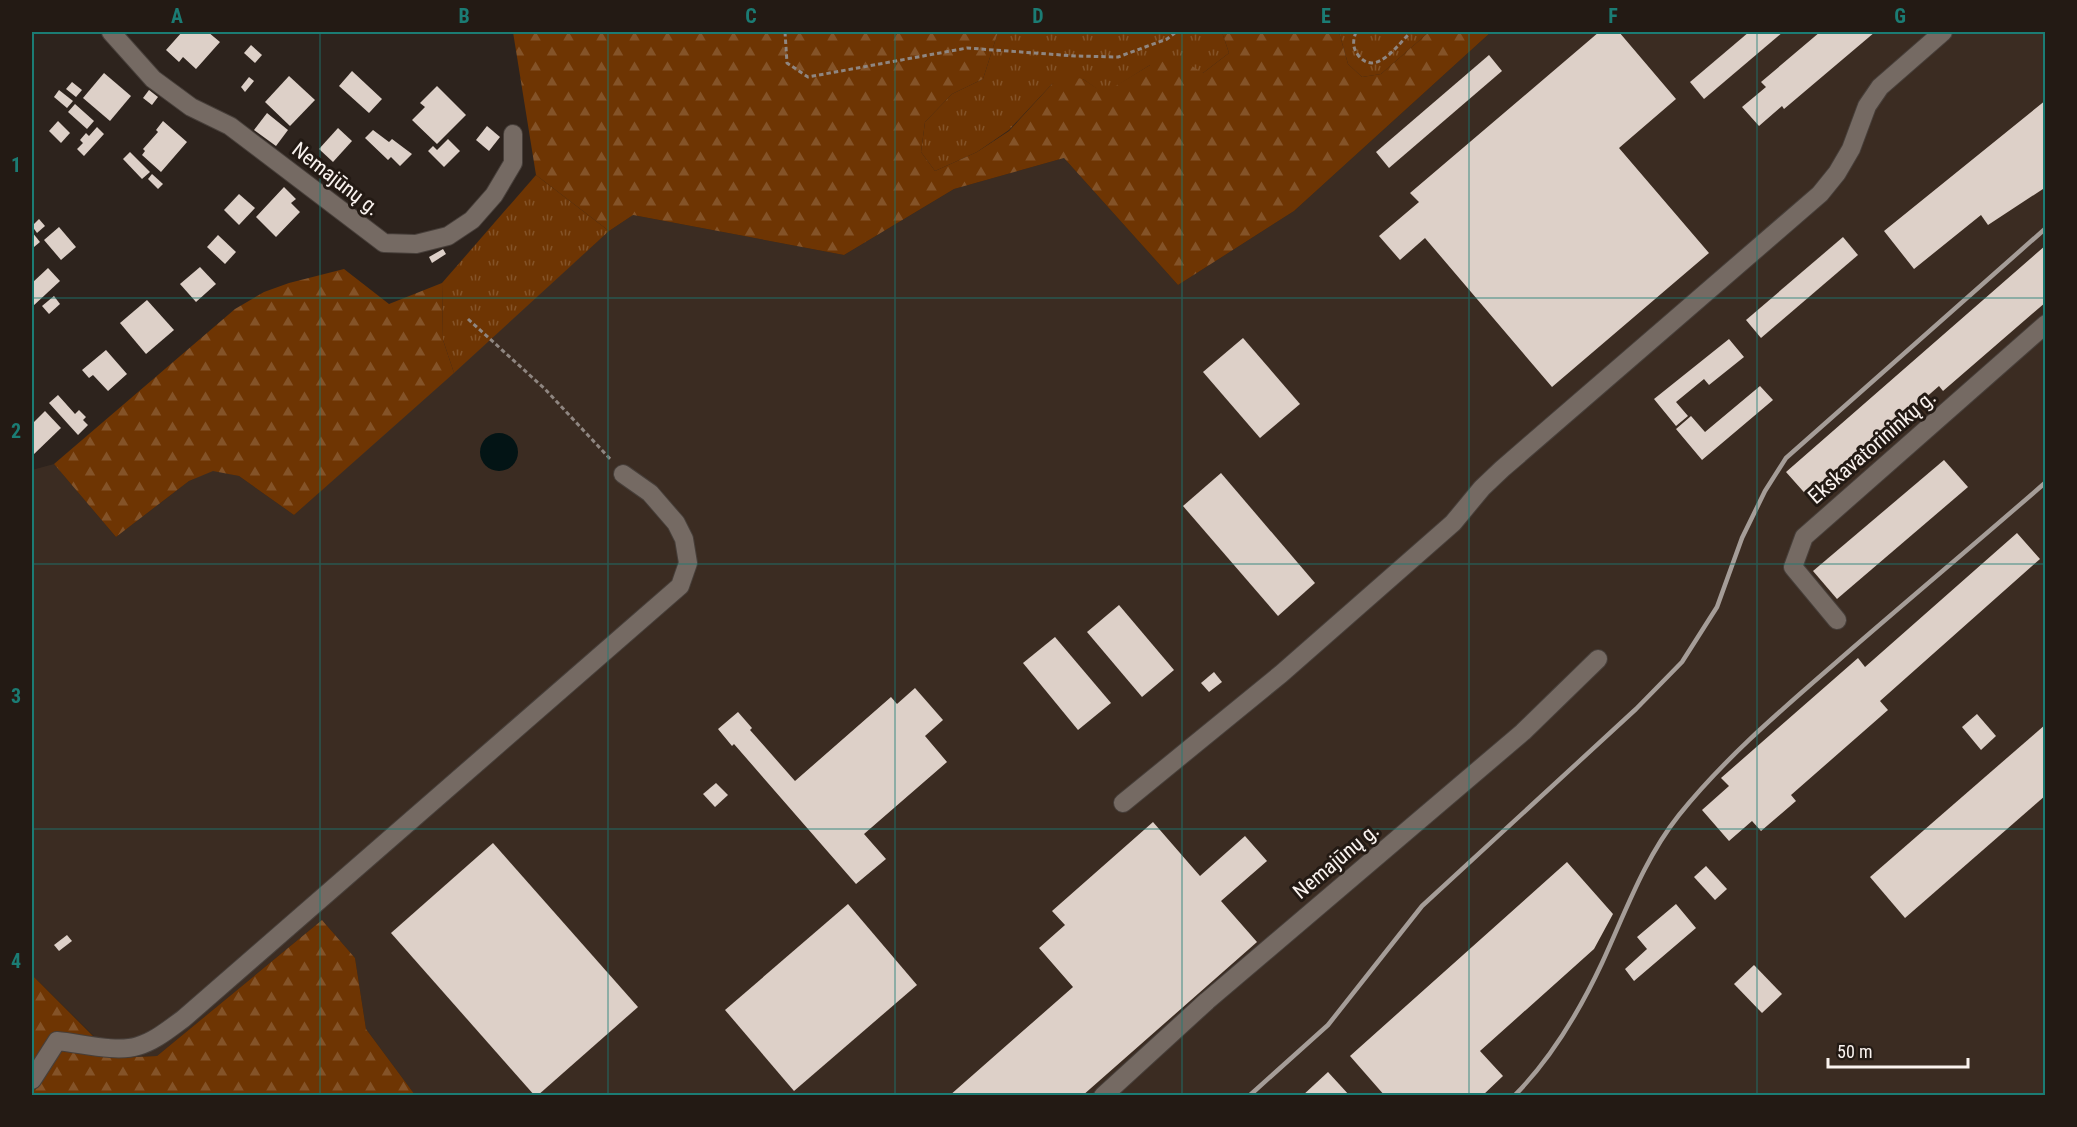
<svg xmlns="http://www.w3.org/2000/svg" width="2077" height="1127" viewBox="0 0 2077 1127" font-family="'Roboto Condensed',sans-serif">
  <defs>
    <pattern id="grass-tufts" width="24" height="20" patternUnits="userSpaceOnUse" patternTransform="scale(1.5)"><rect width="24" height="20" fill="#6e3503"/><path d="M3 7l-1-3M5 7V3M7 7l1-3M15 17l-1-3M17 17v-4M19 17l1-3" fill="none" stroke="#845328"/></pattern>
    <pattern id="forest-firs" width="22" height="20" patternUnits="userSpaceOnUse" patternTransform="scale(1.5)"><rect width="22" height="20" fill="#6e3503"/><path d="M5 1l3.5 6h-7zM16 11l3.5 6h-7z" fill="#845328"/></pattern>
  </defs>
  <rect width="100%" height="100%" fill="#2d231d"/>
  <polygon fill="#3b2c22" points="1491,32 2045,32 2045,1095 415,1095 366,1029 355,958 322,920 157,1056 116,1058 32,975 32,470 54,464 116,537 189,481 213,470 239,476 294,515 609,231 633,215 844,255 954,189 1064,158 1178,285 1294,211"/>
  <g fill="url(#grass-tufts)">
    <polygon points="998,32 1222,32 1229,53 1203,73 1150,65 1104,94 1083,79 1052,84 1009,130 977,152 935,171 921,152 925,122 952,94 983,79"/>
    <polygon points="1339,32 1429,32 1381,74 1362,77 1348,64"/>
    <polygon points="536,175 609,231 454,373 443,340 442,283"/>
  </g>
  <g fill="url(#forest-firs)">
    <polygon points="513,32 998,32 983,79 952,94 925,122 921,152 935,171 977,152 1009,131 1052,84 1066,76 1083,79 1104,93 1150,65 1178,57 1203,73 1229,53 1222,32 1339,32 1348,64 1362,77 1381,74 1429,32 1491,32 1294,211 1178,285 1064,158 954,189 844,255 633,215 609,231 536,175"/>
    <polygon points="344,269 389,304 442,283 443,340 454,373 294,515 239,476 213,471 189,481 116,537 54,464 235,309 264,292 289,283"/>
    <polygon points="322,920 355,958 366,1029 415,1095 32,1095 32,975 115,1058 157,1056"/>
  </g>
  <circle fill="#031415" cx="499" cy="452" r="19"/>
  <g fill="#ddd0c8">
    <polygon points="182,32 200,32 203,34 208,32 220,42 196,69 183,57 179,62 166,50"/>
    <polygon points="1599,32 1619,32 1676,99 1619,148 1709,253 1552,387 1425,238 1400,260 1379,236 1419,202 1410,193"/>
    <polygon points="1749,32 1783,32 1704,99 1690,82"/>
    <polygon points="1820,32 1875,32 1784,109 1782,106 1759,126 1742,107 1766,87 1761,82"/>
    <polygon points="251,45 262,55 255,63 244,53"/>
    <polygon points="1489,55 1502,71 1389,168 1376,152"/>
    <polygon points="352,71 382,99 369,113 339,86"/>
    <polygon points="104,73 131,96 110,121 83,98"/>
    <polygon points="289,76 315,100 290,126 265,102"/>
    <polygon points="249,77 254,81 245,92 241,87"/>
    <polygon points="72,82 82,90 76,97 66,89"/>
    <polygon points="437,86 466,115 437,144 412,120 425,107 420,103"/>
    <polygon points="59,90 73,101 67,108 54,97"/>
    <polygon points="149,90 158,97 152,105 143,98"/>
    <polygon points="2046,100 2046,187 1988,225 1981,215 1914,269 1884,231"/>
    <polygon points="75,104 94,121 87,129 68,112"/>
    <polygon points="267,113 288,130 276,146 254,130"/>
    <polygon points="58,121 70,133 61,143 49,131"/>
    <polygon points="163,121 187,142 161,172 142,155 145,151 143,149 158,132 156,130"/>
    <polygon points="487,126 500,137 489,151 476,140"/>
    <polygon points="97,127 104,134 84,156 77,149 83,143 80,140 86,133 89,136"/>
    <polygon points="338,128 352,141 333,162 319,149"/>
    <polygon points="373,130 389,142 392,139 412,154 400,166 391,157 388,160 365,138"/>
    <polygon points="448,139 460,151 444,167 428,151 433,146 437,150"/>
    <polygon points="130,152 150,172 142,179 123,159"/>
    <polygon points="152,174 163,184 158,189 148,179"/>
    <polygon points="284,187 296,199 291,203 300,212 276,237 256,217"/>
    <polygon points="239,194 255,208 239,225 224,210"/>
    <polygon points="39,219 45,226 37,233 32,226"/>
    <polygon points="59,227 76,247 61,260 44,240"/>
    <polygon points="32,232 40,242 34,247 32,244"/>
    <polygon points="218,235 236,252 225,264 207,247"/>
    <polygon points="1843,237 1858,255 1761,338 1746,320"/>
    <polygon points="2046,245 2046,302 1943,391 1939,386 1810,499 1786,472"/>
    <polygon points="443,249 446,254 432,263 429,257"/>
    <polygon points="200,267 216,284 196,302 180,284"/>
    <polygon points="48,268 60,281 32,307 32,283"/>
    <polygon points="54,296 60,304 49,314 42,306"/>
    <polygon points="147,300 174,330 146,354 120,323"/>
    <polygon points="1243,338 1300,404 1260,438 1203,372"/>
    <polygon points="1729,339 1744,357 1709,385 1704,379 1676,402 1688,416 1676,426 1654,399"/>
    <polygon points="106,350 127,374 108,391 93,375 89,378 82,370"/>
    <polygon points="1760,386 1773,400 1702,460 1676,429 1691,416 1705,432"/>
    <polygon points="58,395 75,414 79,410 86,417 83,420 88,425 78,435 49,403"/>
    <polygon points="45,411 61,428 32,456 32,424"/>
    <polygon points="1944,460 1968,487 1837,599 1813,571"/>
    <polygon points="1221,473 1315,583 1278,616 1183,506"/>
    <polygon points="2017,533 2040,559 1880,701 1888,710 1791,795 1796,801 1761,831 1752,821 1729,841 1702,810 1729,786 1721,778 1858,658 1865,667"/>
    <polygon points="1119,605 1174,670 1142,697 1087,632"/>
    <polygon points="1055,637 1111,703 1078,730 1023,663"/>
    <polygon points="1214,672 1222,682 1209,692 1201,683"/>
    <polygon points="915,688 943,720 925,736 947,762 864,834 886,859 856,884 734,744 732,746 718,729 738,712 752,728 750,730 795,781 891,697 897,704"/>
    <polygon points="1977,714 1996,736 1981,750 1962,727"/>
    <polygon points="2046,724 2046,795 1905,918 1870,877"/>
    <polygon points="716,783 728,795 715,807 703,794"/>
    <polygon points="1153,822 1200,876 1245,836 1267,861 1221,901 1257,942 1082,1096 949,1096 1073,987 1039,948 1065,925 1052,911"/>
    <polygon points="493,843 638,1007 537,1096 535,1096 391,933"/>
    <polygon points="1567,862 1613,914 1594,949 1480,1051 1503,1076 1482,1096 1385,1096 1350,1056"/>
    <polygon points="1706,866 1727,889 1715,900 1694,877"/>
    <polygon points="848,904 917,985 794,1091 725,1010"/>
    <polygon points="1676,904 1696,928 1634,981 1625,969 1647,949 1637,937"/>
    <polygon points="67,935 72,941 59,951 54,945"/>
    <polygon points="1754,965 1782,994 1762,1013 1734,984"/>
    <polygon points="1328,1072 1350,1096 1302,1096"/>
  </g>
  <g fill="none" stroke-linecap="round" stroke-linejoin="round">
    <defs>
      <g id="street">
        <polyline points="111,32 153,79 191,107 230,126 384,243 416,244 448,236 472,220 494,195 513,163 513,134"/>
        <polyline points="1837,620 1793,567 1804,537 2046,324"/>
        <polyline points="1123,803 1281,674 1453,523 1482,488 1502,469 1820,194 1837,173 1851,149 1867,106 1880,87 1943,32"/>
        <path d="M32 1080 57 1041C80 1043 116 1053 138 1046 155 1041 169 1029 183 1019L680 586 688 563 684 539 676 523 650 493 623 474"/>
        <polyline points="1103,1096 1207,1001 1523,732 1598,659"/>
      </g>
    </defs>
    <use href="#street" stroke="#473f3a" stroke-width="20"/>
    <g stroke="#8f8681" stroke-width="3" stroke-dasharray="4.5 3" stroke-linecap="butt">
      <polyline points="785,32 787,63 808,77 967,48 1075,56 1118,57 1167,39 1176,32"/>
      <path d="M1356 32C1353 40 1352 47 1358 55 1376 78 1397 45 1411 32"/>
      <polyline points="468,319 545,389 612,461"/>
    </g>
    <use href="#street" stroke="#756a63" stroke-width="18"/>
    <g stroke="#a59d98" stroke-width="4.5">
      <polyline points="1249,1096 1328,1025 1422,906 1636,709 1682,662 1717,607 1742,538 1765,491 1786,458 2046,228"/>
      <path d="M1514 1096C1551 1059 1580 1010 1602 963 1625 913 1644 859 1679 815 1724 759 1779 712 1832 666 1903 604 1975 544 2046 482"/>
    </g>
  </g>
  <path fill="none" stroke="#1b7c74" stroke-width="1.5" stroke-opacity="0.55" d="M320 32V1096M608 32V1096M895 32V1096M1182 32V1096M1469 32V1096M1757 32V1096M32 298H2046M32 564H2046M32 829H2046"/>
  <g text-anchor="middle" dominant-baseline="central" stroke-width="6" stroke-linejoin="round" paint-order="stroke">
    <g font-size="21" fill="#faf3ef" stroke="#231a14">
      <text transform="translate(336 179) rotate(38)">Nemajūnų g.</text>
      <text transform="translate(1872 447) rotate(-41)">Ekskavatorininkų g.</text>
      <text transform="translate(1336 861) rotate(-40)">Nemajūnų g.</text>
    </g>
  </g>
  <rect width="2077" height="1127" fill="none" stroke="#231a14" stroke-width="66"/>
  <path d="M1828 1058v9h140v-9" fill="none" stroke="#faf3ef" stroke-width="3"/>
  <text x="1837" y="1058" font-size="18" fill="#faf3ef" stroke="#231a14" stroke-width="4.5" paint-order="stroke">50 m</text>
  <rect x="33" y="33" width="2011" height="1061" fill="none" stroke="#1b7c74" stroke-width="2"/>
  <g font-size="20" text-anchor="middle" font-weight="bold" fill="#1b7c74">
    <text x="177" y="23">A</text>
    <text x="464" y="23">B</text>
    <text x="751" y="23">C</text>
    <text x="1038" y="23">D</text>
    <text x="1326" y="23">E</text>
    <text x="1613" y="23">F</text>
    <text x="1900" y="23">G</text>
    <text x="16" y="172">1</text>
    <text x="16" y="438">2</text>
    <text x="16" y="703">3</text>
    <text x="16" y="968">4</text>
  </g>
</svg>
